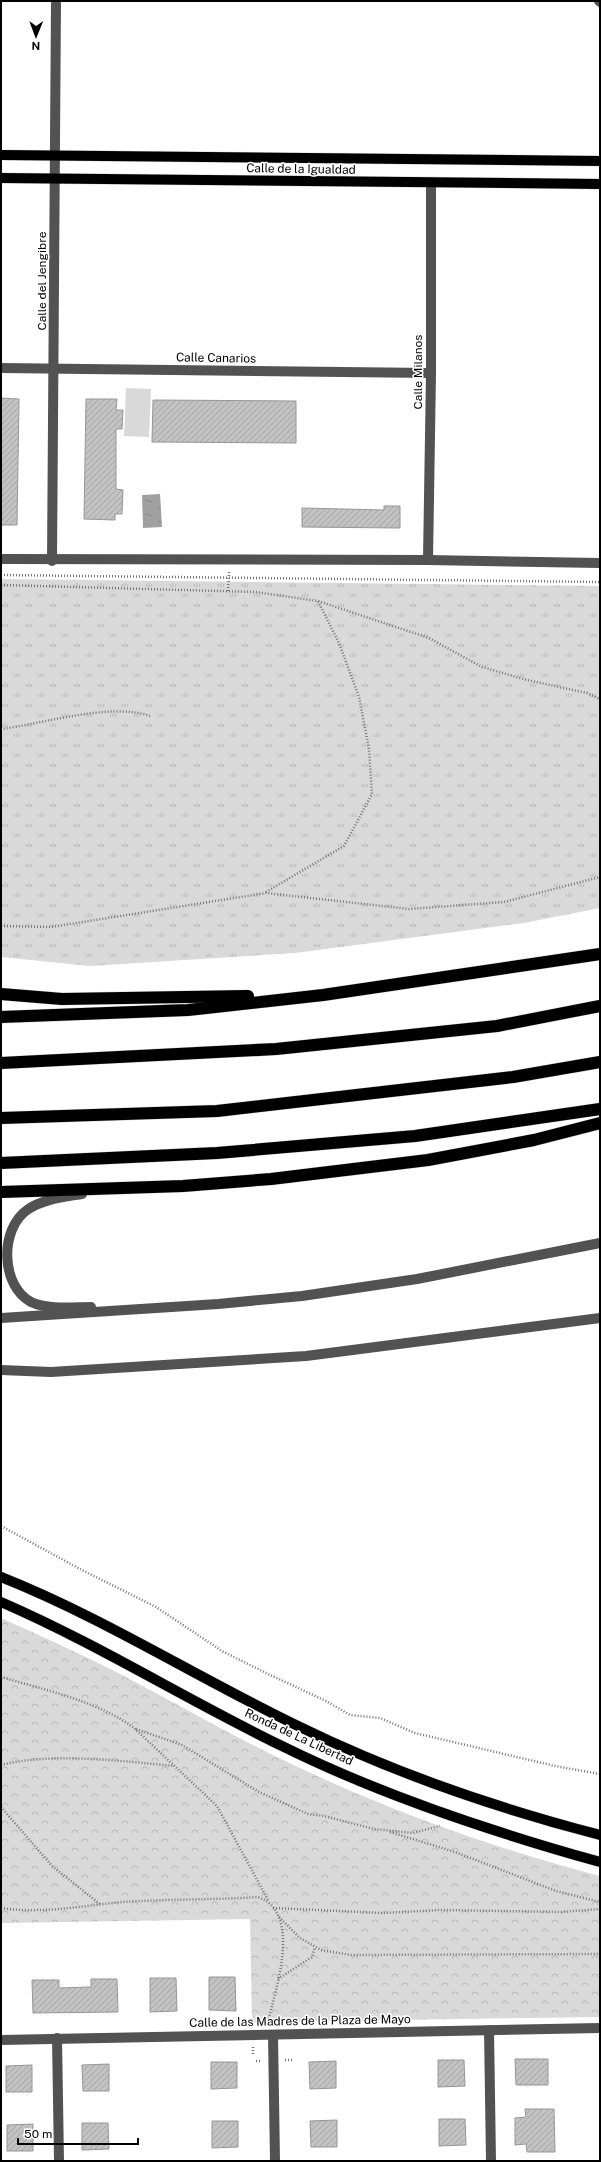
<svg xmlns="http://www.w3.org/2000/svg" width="601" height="2162" viewBox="0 0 601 2162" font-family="'Public Sans',sans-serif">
  <defs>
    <pattern id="grass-tufts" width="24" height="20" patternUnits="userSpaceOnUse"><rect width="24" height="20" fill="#d9d9d9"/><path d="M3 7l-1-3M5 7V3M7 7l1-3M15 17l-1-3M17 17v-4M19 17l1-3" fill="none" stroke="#b8b8b8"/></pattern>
    <pattern id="park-crowns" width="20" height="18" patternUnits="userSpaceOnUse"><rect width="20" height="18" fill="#d9d9d9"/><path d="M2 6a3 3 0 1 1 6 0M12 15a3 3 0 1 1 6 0" fill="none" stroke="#b8b8b8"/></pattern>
    <pattern id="water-ripples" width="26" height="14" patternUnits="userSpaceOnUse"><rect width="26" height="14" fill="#a0a0a0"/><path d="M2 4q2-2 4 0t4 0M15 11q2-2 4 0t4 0" fill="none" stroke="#888"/></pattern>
    <pattern id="building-hatch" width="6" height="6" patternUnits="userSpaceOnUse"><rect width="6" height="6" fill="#c2c2c2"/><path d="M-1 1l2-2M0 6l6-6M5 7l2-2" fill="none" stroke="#a5a5a5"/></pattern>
  </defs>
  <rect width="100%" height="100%" fill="#fff"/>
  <polygon fill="url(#grass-tufts)" points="1,579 600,586 600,908 524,923 295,953 90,966 1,957"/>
  <path fill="url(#park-crowns)" d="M1 1618C41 1636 81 1654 120 1674 172 1701 223 1731 277 1757 379 1807 489 1847 600 1876V2017L252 2022 250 1919 1 1923Z"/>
  <polygon fill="#d9d9d9" points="126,388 151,389 149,437 124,436"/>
  <polygon fill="url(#water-ripples)" points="160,494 162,527 143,528 142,495"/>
  <g fill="url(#building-hatch)" stroke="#969696">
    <polygon points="1,398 19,399 17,525 1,525"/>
    <polygon points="86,399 117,399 116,410 123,410 122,429 116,429 116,489 123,490 122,514 115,514 115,520 84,519"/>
    <polygon points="153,400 296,401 296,443 152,442"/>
    <polygon points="384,506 400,506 400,528 302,527 302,508 384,510"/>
    <polygon points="209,1977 235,1977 236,2011 209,2010"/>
    <polygon points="150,1978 176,1978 177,2011 150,2012"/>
    <polygon points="91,1979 117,1979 118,2012 33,2013 32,1980 59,1980 59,1988 91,1987"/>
    <polygon points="515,2059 548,2059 548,2085 516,2085"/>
    <polygon points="438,2060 464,2060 465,2086 438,2087"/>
    <polygon points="336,2061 336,2088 310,2089 309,2062"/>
    <polygon points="211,2062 237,2062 237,2088 211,2089"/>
    <polygon points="109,2064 109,2091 83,2091 82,2065"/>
    <polygon points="32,2065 32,2092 6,2092 6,2066"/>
    <polygon points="525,2109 554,2109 555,2152 527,2152 526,2144 515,2145 515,2118 526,2117"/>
    <polygon points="439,2119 465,2119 466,2145 439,2146"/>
    <polygon points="337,2120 337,2147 311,2147 310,2121"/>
    <polygon points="212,2121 238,2121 238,2147 212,2148"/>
    <polygon points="82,2123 108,2123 109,2149 82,2150"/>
    <polygon points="33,2124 33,2151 7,2151 7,2125"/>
  </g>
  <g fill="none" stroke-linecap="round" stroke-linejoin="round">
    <defs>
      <g id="major">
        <polyline points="1,155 600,161"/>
        <polyline points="1,178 600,184"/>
        <path d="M1 1577C104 1618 198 1678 298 1726 394 1773 496 1808 600 1835"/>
        <path d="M1 1602C98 1644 187 1700 282 1746 383 1796 492 1832 600 1862"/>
      </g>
      <g id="highway">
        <polyline points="1,994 62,999 248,996"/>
        <polyline points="1,1017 188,1010 323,995 600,954"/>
        <polyline points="1,1063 276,1049 497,1026 600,1006"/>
        <polyline points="1,1118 217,1111 513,1077 600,1062"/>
        <polyline points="1,1163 217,1153 415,1136 600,1109"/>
        <polyline points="1,1192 183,1186 271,1179 428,1160 534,1140 600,1123"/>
      </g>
    </defs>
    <use href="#major" stroke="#dbdbdb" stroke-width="11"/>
    <use href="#highway" stroke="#dbdbdb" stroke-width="13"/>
    <g stroke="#747474" stroke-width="2.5" stroke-dasharray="1 2" stroke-linecap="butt">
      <polyline points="1,575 600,582"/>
      <polyline points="1,585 255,592 318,601 429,638 482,667 527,680 587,693 600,699"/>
      <polyline points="228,591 229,572"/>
      <path d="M1 729C42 724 111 702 150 716"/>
      <polyline points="266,892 344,846 372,794 369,749 359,697 339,643 318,601"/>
      <polyline points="1,926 51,927 266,893 409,909 504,902 600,877"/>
      <polyline points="1,1526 80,1569 156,1607 222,1651 266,1673 326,1701 350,1715 380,1718 415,1733 555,1766 600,1774"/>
      <path d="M1 1677C42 1689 100 1702 134 1728L217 1806 268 1900"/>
      <polyline points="136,1729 182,1745 259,1792 308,1814 324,1816 374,1829 413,1833 440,1826"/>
      <path d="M1 1765C52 1752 121 1761 174 1766"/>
      <polyline points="1,1807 53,1867 100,1904"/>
      <polyline points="390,1832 455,1852 556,1891 600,1902"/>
      <path d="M1 1908C41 1914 81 1906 122 1902 167 1899 213 1900 258 1897 303 1913 275 1990 268 2022"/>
      <polyline points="273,1908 383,1913 440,1910 561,1912 600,1909"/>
      <polyline points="279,1917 300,1938 321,1950 351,1955 600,1954"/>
      <polyline points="278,1979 312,1957 315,1947"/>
      <polyline points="253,2047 253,2054"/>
      <polyline points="285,2060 292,2060"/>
      <polyline points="256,2061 262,2061"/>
    </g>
    <g stroke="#525252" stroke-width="10">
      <polyline points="599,1 600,2"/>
      <polyline points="1,368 431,373"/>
      <polyline points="1,559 428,560 600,563"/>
      <polyline points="428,560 431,373 431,183"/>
      <polyline points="52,561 56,1"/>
      <path d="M82 1194C64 1197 43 1199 27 1210 0 1229 0 1285 31 1302 48 1310 73 1307 91 1307"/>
      <polyline points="1,1318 218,1304 302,1296 417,1279 600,1243"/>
      <polyline points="1,1370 51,1372 306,1356 600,1318"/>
      <polyline points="489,2030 491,2161"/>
      <polyline points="273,2035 275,2161"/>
      <polyline points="57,2038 59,2161"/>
      <polyline points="1,2040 600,2028"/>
    </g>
    <use href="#major" stroke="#000" stroke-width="10"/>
    <use href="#highway" stroke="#000" stroke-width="12"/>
  </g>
  <g text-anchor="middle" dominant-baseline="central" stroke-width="3" stroke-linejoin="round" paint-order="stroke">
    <g font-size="12" fill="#000" stroke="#fff">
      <text transform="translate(301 169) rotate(1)">Calle de la Igualdad</text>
      <text transform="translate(42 281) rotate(-90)">Calle del Jengibre</text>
      <text transform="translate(216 358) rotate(1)">Calle Canarios</text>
      <text transform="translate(418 372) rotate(-90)">Calle Milanos</text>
      <text transform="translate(299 1737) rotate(25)">Ronda de La Libertad</text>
      <text transform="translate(300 2021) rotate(-1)">Calle de las Madres de la Plaza de Mayo</text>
    </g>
  </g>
  <rect width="601" height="2162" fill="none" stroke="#000000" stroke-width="4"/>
  <g transform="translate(36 36) rotate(181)" stroke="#ffffff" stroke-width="3" paint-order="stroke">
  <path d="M0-3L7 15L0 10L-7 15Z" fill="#000000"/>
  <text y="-6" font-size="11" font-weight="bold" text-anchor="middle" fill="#000000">N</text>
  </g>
  <path d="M18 2138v6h120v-6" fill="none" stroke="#000000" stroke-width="2"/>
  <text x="24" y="2138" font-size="12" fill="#000000" stroke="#ffffff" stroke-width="3" paint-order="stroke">50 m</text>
</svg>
